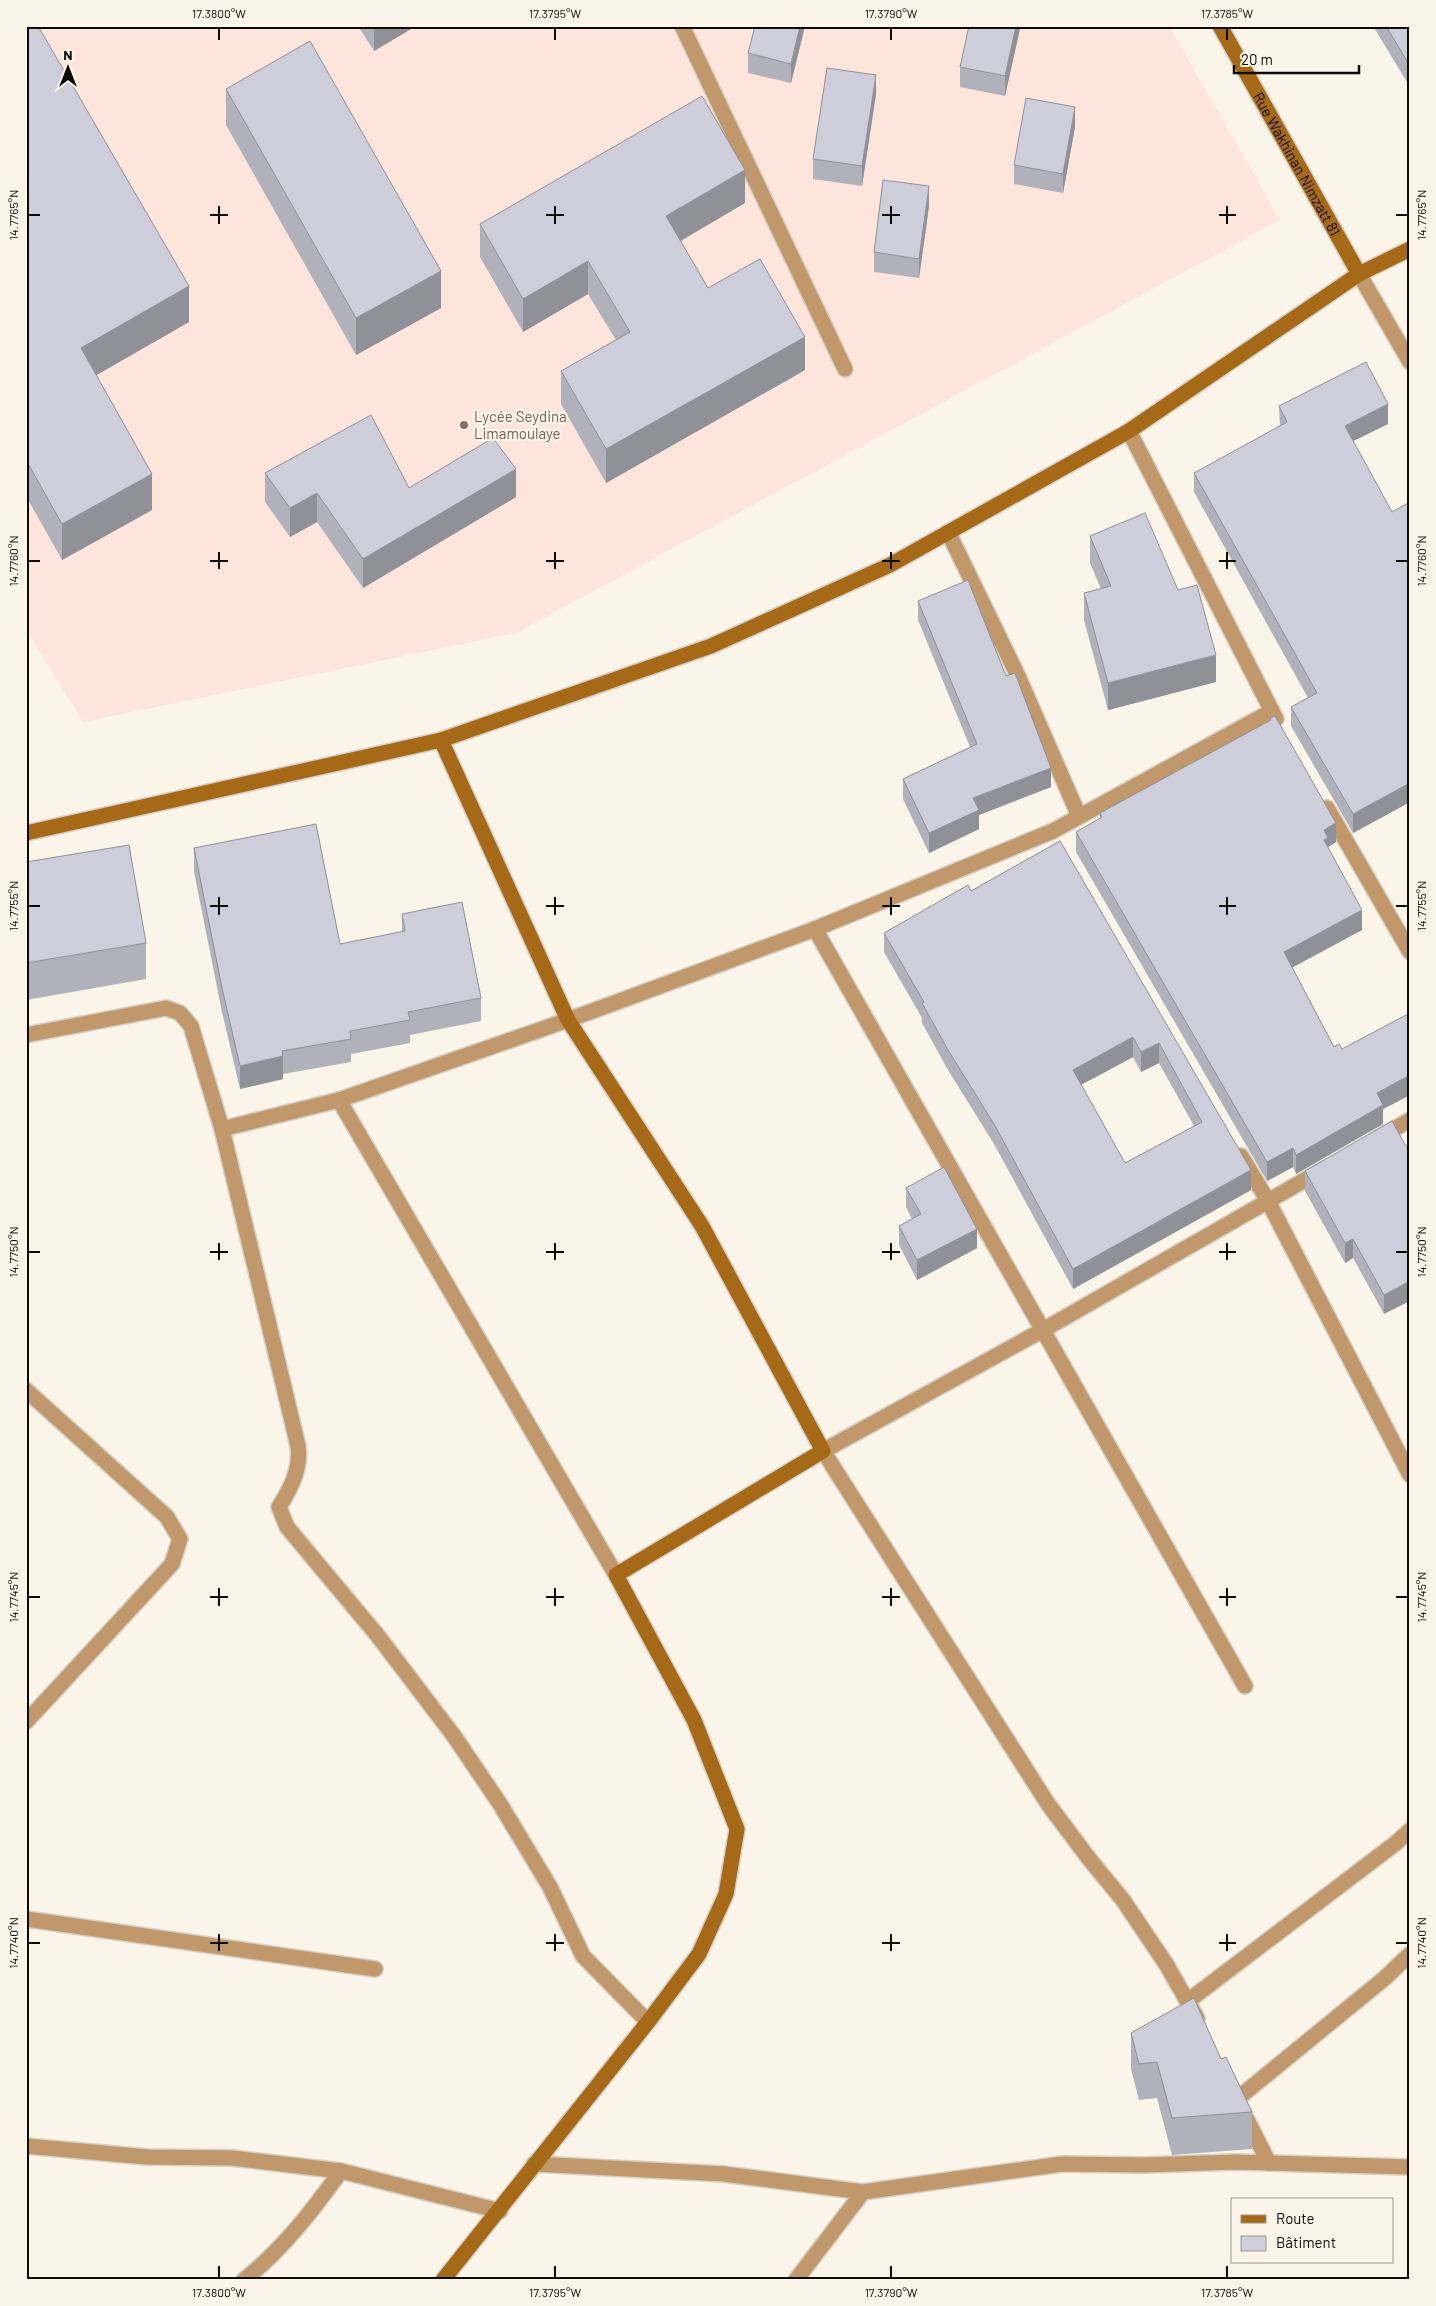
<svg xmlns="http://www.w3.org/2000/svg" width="1436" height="2306" viewBox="0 0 1436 2306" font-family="Barlow,sans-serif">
  <rect width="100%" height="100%" fill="#fbf4e8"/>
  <polygon fill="#fee5dc" points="26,26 1169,26 1280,220 516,633 83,722 26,629"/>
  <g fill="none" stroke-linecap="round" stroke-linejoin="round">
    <defs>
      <polyline id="lane" points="682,26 845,369"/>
      <g id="street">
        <polyline points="1359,274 1410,362"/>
        <polyline points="1129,431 1276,719"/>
        <polyline points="948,532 1018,676 1079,816"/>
        <polyline points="1327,808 1410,952"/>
        <polyline points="815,929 1245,1686"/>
        <path d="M26 1035 166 1008 180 1013 191 1026 222 1129 298 1446C301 1469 291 1488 279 1507L287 1527 378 1636 454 1736 500 1804 550 1887 583 1956 648 2022"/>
        <polyline points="339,1100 616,1575"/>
        <polyline points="222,1129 339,1100 568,1020 815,929 1053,831 1272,711"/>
        <polyline points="1378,1138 1410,1120"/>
        <polyline points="1241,1156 1268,1201 1410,1475"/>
        <polyline points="26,1390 167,1517 180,1539 172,1564 26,1722"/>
        <polyline points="26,1919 375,1969"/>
        <polyline points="1188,2001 1396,1843 1410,1830"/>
        <polyline points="1197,2018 1166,1964 1123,1900 1090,1860 1048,1804 823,1451 1043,1330 1324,1169"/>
        <polyline points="1237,2099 1385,1978 1410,1954"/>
        <polyline points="1243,2112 1269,2163"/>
        <polyline points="26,2146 147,2157 232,2158 341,2171 500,2211"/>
        <polyline points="534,2164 724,2174 863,2192 1062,2164 1145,2165 1235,2162 1410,2167"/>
        <path d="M244 2280C283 2249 312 2211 341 2171"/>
        <polyline points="796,2280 863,2192"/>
      </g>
      <g id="secondary">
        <path id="s1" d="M1220 26 1359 274"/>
        <polyline points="441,740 568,1020 702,1226 823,1451 616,1575 694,1720 737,1829 726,1894 699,1954 648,2022 443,2280"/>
        <polyline points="26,833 441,740 711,646 890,565 1129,431 1359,274 1410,249"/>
      </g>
    </defs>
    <use href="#lane" stroke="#d5cfc4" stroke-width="18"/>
    <use href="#street" stroke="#d5cfc4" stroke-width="18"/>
    <use href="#secondary" stroke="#d5cfc4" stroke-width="18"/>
    <use href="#lane" stroke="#c1986b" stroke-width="15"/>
    <use href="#street" stroke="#c1986b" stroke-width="15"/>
    <use href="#secondary" stroke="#a56917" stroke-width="15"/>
  </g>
  <g fill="#b0b1bb" fill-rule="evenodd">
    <polygon points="26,26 189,322 96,375 152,510 62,560 26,496"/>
    <polygon points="358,26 416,26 374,51"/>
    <polygon points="805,26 791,83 748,73 748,53"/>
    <polygon points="1020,26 1005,96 960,87 960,67"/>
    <polygon points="1373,26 1410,26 1410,87"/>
    <polygon points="226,89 441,308 356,355 226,125"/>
    <polygon points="876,94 862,186 813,179 813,159"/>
    <polygon points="1075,127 1063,193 1014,184 1014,165"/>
    <polygon points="745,203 681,241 708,288 805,370 606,483 561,404 561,371 616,340 588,294 523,332 480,257 480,224"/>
    <polygon points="929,206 919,278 874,272 874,252"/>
    <polygon points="1279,406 1388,424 1353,441 1392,512 1410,502 1410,802 1353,833 1291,726 1291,707 1308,698 1194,492 1194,473 1280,426"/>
    <polygon points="265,473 409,488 516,497 363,588 317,522 290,537 265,502"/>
    <polygon points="1090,536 1216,682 1108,710 1084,620 1084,593 1101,589 1090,563"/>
    <polygon points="918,601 1006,676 1051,787 979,815 979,829 929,853 903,799 903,779 970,747 918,620"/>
    <polygon points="1270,718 1336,842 1328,847 1362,930 1292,967 1334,1047 1342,1049 1410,1013 1410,1095 1383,1109 1383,1124 1296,1174 1293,1167 1267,1181 1076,852 1076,832 1100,819 1100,813 1270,721"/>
    <path d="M1060 841 1251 1190 1073 1289 994 1144 948 1070 922 1023V1018L884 952V933L971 891ZM1133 1057 1141 1072 1159 1063 1194 1126 1125 1163 1081 1085Z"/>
    <polygon points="194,848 340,944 402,932 402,914 481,998 481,1021 410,1035 410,1043 351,1054 351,1062 283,1074 283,1079 240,1089 222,1012 194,872"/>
    <polygon points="26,862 146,943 146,979 26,1000"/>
    <polygon points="1407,1148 1384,1314 1353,1258 1345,1263 1305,1191 1305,1171"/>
    <polygon points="906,1188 977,1248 917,1280 899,1245 899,1226 912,1219 906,1207"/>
    <polygon points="1131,2033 1221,2059 1252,2112 1252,2149 1172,2155 1157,2098 1139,2100 1131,2069"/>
  </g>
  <g fill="#909099">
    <polygon points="374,26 416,26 374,51"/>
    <polygon points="800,26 805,26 791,83 791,64"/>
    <polygon points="1016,26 1020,26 1020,29 1005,96 1005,76"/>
    <polygon points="876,75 876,94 862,186 862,166"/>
    <polygon points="1075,107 1075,127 1063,193 1063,174"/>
    <polygon points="745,170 745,203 666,249 666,216"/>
    <polygon points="929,186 929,206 919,278 919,259"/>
    <polygon points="588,261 588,294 523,332 523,299"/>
    <polygon points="441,271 441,308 356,355 356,318"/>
    <polygon points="189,286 189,322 81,384 81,348"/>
    <polygon points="805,337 805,370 606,483 606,449"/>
    <polygon points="1388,404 1388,424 1345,445 1345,426"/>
    <polygon points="516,469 516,497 363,588 363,559"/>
    <polygon points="152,474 152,510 62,560 62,524"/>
    <polygon points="317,493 317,522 290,537 290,508"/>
    <polygon points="1216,655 1216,682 1108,710 1108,683"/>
    <polygon points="1051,768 1051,787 979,815 979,829 929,853 929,833 973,798"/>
    <polygon points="1410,783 1410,802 1353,833 1353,814"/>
    <polygon points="1336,823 1336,842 1328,847 1324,860 1324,830"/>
    <polygon points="1362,910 1362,930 1284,972 1284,952"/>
    <polygon points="1133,1037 1133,1057 1073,1089 1073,1070"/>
    <polygon points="1159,1043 1159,1063 1141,1072 1141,1052"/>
    <polygon points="283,1056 283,1079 240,1089 240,1066"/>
    <polygon points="1410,1075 1410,1095 1383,1109 1383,1124 1296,1174 1296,1155 1377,1093"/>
    <polygon points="1293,1148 1293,1167 1267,1181 1267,1162"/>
    <polygon points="1251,1170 1251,1190 1073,1289 1073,1269"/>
    <polygon points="977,1229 977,1248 917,1280 917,1260"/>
    <polygon points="1353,1239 1353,1258 1345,1263 1345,1243"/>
    <polygon points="1410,1281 1410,1301 1384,1314 1384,1295"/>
  </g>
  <g fill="#cdceda" stroke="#909099" fill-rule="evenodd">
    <polygon points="26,26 38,26 189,286 81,348 152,474 62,524 26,460"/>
    <polygon points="755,26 800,26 791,64 748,53"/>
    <polygon points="969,26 1016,26 1005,76 960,67"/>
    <polygon points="1386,26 1410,26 1410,66"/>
    <polygon points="310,41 441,271 356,318 226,89"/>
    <polygon points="827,68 876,75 862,166 813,159"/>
    <polygon points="702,96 745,170 666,216 708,288 760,259 805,337 606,449 561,371 630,332 588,261 523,299 480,224"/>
    <polygon points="1026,98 1075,107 1063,174 1014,165"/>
    <polygon points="883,180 929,186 919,259 874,252"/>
    <polygon points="1366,362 1388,404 1345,426 1392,512 1410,502 1410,783 1353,814 1291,707 1317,693 1194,473 1287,422 1279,406"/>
    <polygon points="371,415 409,488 493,438 516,469 363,559 317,493 290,508 265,473"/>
    <polygon points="1145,513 1178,590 1197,585 1216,655 1108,683 1084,593 1111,586 1090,536"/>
    <polygon points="968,580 1006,676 1015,673 1051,768 973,798 979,810 929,833 903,779 977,744 918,601"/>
    <polygon points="1275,716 1336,823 1324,830 1328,838 1324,840 1362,910 1284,952 1334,1047 1339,1044 1342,1049 1410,1013 1410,1075 1377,1093 1383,1105 1296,1155 1293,1148 1267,1162 1076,832 1102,817 1100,813 1271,720 1270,718"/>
    <polygon points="316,824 340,944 405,931 402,914 462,902 481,998 408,1012 410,1020 350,1031 351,1039 282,1051 283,1056 240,1066 222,988 194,848"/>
    <path d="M1060 841 1251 1170 1073 1269 994 1124 948 1050 922 1003 924 1002 884 933 968 885 971 891ZM1133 1037 1141 1052 1159 1043 1202 1122 1125 1163 1073 1070Z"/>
    <polygon points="129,845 146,943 26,963 26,862"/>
    <polygon points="1392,1121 1407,1148 1410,1146 1410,1281 1384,1295 1353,1239 1345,1243 1305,1171"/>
    <polygon points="944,1167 977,1229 917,1260 899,1226 921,1214 906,1188"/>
    <polygon points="1194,1998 1221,2059 1226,2057 1252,2112 1172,2118 1157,2062 1139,2064 1131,2033"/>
  </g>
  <path fill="none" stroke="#0d0b08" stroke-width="2" d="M219 28V40M555 28V40M891 28V40M1227 28V40M219 206V224M555 206V224M891 206V224M1227 206V224M28 215H40M210 215H228M546 215H564M882 215H900M1219 215H1236M1396 215H1408M219 552V569M555 552V569M891 552V569M1227 552V569M28 561H40M210 561H228M546 561H564M882 561H900M1219 561H1236M1396 561H1408M219 897V915M555 897V915M891 897V915M1227 897V915M28 906H40M210 906H228M546 906H564M882 906H900M1219 906H1236M1396 906H1408M219 1243V1260M555 1243V1260M891 1243V1260M1227 1243V1260M28 1252H40M210 1252H228M546 1252H564M882 1252H900M1219 1252H1236M1396 1252H1408M219 1588V1606M555 1588V1606M891 1588V1606M1227 1588V1606M28 1597H40M210 1597H228M546 1597H564M882 1597H900M1219 1597H1236M1396 1597H1408M219 1934V1951M555 1934V1951M891 1934V1951M1227 1934V1951M28 1943H40M210 1943H228M546 1943H564M882 1943H900M1219 1943H1236M1396 1943H1408M219 2266V2278M555 2266V2278M891 2266V2278M1227 2266V2278"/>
  <circle fill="#8d6e63" stroke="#fbf4e8" stroke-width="2" cx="464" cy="425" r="5"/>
  <g text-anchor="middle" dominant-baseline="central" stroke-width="4.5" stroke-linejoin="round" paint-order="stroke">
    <g font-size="15" fill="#0d0b08" stroke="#fbf4e8">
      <text stroke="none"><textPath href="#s1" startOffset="158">Rue Wakhinan Nimzatt 81</textPath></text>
    </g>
    <g font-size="15" fill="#785e54" stroke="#fbf4e8" text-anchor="start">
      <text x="474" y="416">Lycée Seydina<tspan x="474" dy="17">Limamoulaye</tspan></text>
    </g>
  </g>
  <rect width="1436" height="2306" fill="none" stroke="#fbf4e8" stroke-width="55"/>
  <rect x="1231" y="2198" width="162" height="65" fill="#fbf4e8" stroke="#9c978e"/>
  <rect x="1241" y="2215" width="25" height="8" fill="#a56917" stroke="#9c978e"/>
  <text x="1276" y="2224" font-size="15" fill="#0d0b08">Route</text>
  <rect x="1241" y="2236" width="25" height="15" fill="#cdceda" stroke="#9c978e"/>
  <text x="1276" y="2248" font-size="15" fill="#0d0b08">Bâtiment</text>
  <g transform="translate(68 68)" stroke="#fbf4e8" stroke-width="4" paint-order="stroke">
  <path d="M0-4L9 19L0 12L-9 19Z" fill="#0d0b08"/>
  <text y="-8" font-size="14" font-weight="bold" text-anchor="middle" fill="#0d0b08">N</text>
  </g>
  <path d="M1234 65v8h125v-8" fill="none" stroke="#0d0b08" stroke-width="2.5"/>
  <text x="1241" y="65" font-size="15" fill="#0d0b08" stroke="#fbf4e8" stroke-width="4" paint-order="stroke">20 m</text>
  <rect x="28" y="28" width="1380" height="2250" fill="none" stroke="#0d0b08" stroke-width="2"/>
  <g font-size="12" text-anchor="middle" fill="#0d0b08">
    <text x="219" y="18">17.3800°W</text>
    <text x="555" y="18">17.3795°W</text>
    <text x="891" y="18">17.3790°W</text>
    <text x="1227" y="18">17.3785°W</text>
    <text transform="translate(14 215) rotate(-90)" y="4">14.7765°N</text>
    <text transform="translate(1422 215) rotate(-90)" y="4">14.7765°N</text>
    <text transform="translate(14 561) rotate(-90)" y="4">14.7760°N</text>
    <text transform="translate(1422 561) rotate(-90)" y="4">14.7760°N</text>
    <text transform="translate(14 906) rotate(-90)" y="4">14.7755°N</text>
    <text transform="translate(1422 906) rotate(-90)" y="4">14.7755°N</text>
    <text transform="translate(14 1252) rotate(-90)" y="4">14.7750°N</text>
    <text transform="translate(1422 1252) rotate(-90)" y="4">14.7750°N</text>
    <text transform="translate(14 1597) rotate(-90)" y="4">14.7745°N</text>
    <text transform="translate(1422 1597) rotate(-90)" y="4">14.7745°N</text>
    <text transform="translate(14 1943) rotate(-90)" y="4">14.7740°N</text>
    <text transform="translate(1422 1943) rotate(-90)" y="4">14.7740°N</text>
    <text x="219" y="2297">17.3800°W</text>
    <text x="555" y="2297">17.3795°W</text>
    <text x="891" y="2297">17.3790°W</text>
    <text x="1227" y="2297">17.3785°W</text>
  </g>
</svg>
